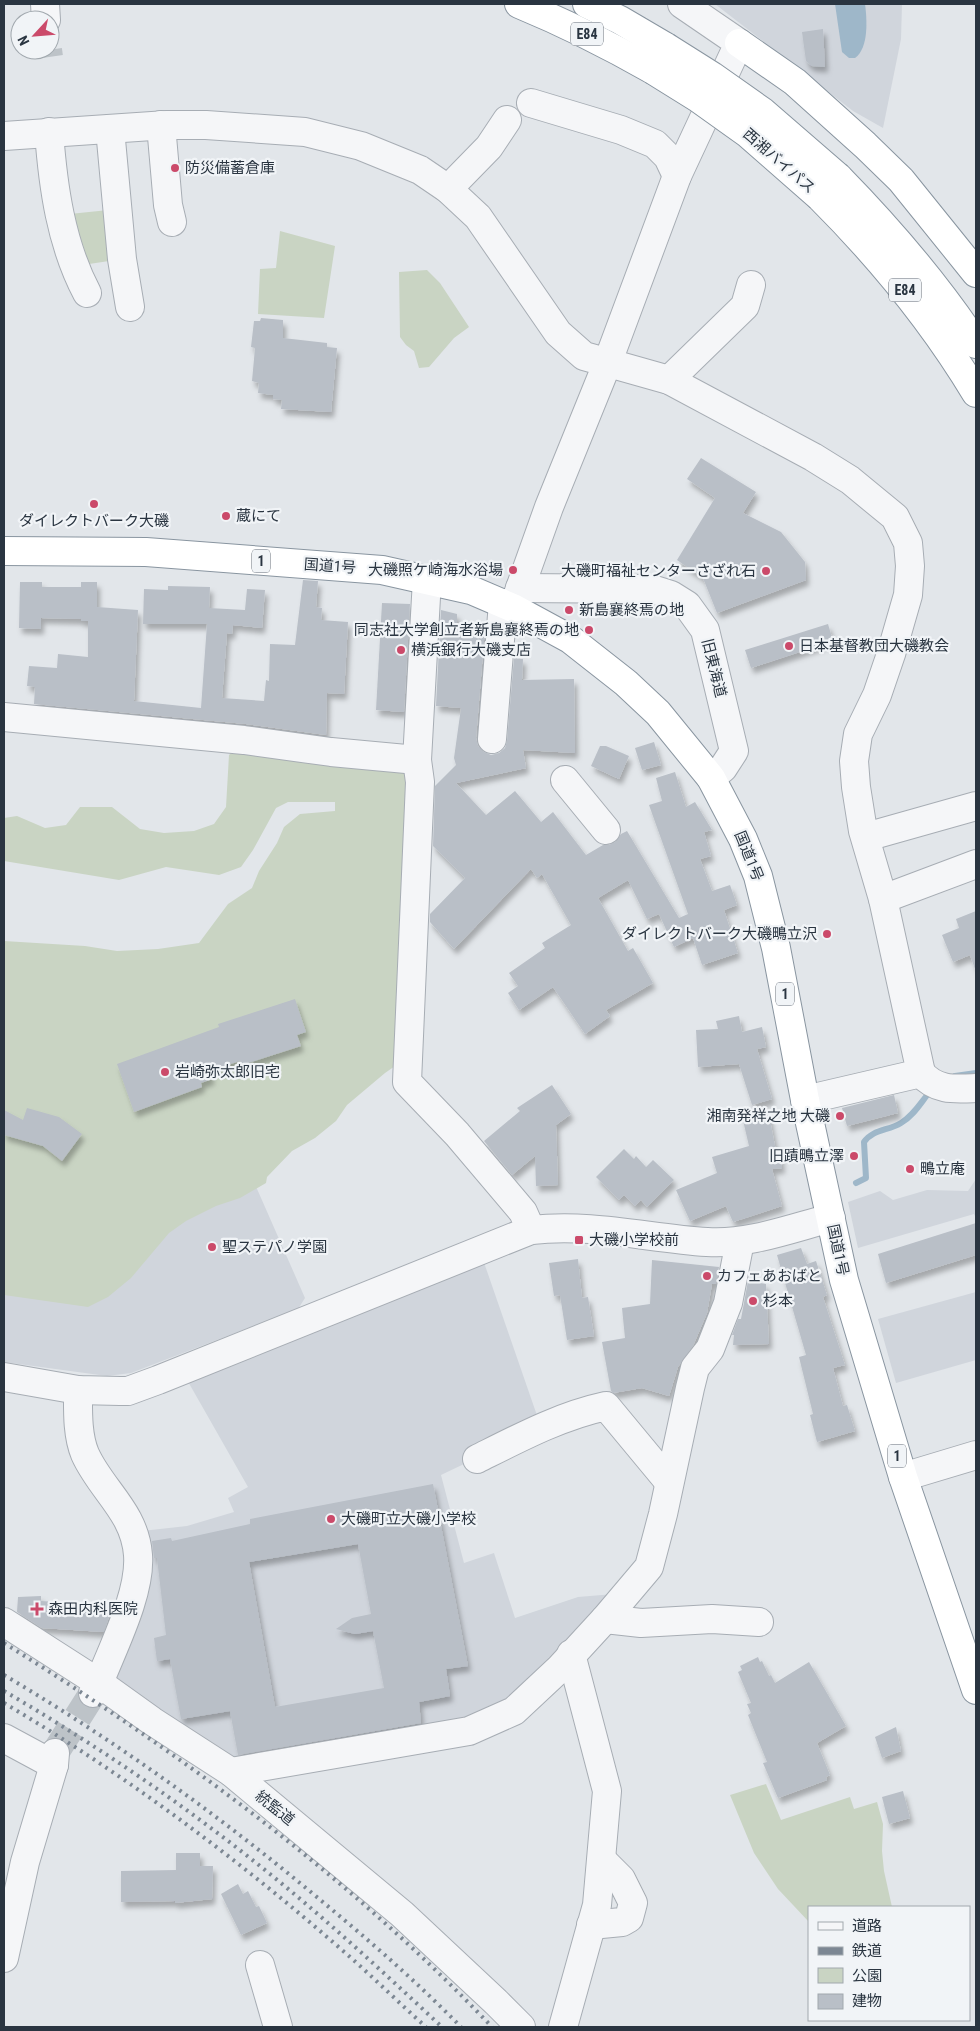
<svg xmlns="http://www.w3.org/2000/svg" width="980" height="2031" viewBox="0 0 980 2031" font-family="'Roboto Condensed','Noto Sans JP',sans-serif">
  <defs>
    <filter id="shadow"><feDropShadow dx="3" dy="5.5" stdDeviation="2.5" flood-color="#0004"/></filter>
  </defs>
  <rect width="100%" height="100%" fill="#e2e6ea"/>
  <g fill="#d0d5dc">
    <polygon points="715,4 902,4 901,39 883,128 853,111"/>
    <polygon points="976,1179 976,1218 974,1214 858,1248 848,1202 880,1191 893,1200 927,1190 968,1191"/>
    <polygon points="254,1182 305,1298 298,1309 131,1373 107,1376 4,1362 4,1280 181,1214"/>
    <polygon points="480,1251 541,1427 441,1475 464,1563 494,1553 515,1618 578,1597 626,1593 514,1711 231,1772 99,1683 128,1610 133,1532 187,1526 234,1512 228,1498 248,1487 182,1371"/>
    <polygon points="976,1292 976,1360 896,1383 878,1319"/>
  </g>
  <g fill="#c9d4c3">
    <polygon points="118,209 122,259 76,266 60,215"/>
    <polygon points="280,231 335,246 324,318 258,314 260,269 276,268"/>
    <polygon points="427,270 440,283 469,327 454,338 429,367 419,368 414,351 406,345 400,337 399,272"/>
    <polygon points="244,740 417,760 408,1057 385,1073 347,1105 336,1121 315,1138 292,1151 267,1177 266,1183 240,1198 216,1206 186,1221 169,1233 131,1278 108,1297 88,1307 4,1295 4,941 85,946 117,951 158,949 199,943 228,904 252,888 259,871 277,843 284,827 300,814 335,811 335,802 288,802 276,808 253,850 241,867 219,875 166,867 119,880 4,861 4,818 17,816 45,828 66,825 80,807 112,807 140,829 164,833 194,831 214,824 226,807 229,755"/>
    <polygon points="766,1784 781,1820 850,1797 854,1809 877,1802 883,1824 882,1851 884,1871 892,1907 809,1907 809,1922 778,1889 754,1853 730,1795"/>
  </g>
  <path fill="#9eb7c9" d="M835 4H865C867 19 869 48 855 58H849L842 52Z"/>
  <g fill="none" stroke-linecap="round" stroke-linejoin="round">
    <g stroke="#9eb7c9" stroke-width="6">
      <polyline points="955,1076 976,1073"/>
      <path d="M856 1183 866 1178 864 1142C873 1129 888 1131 901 1123 913 1116 920 1104 928 1094"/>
    </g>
  </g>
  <g fill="#b9bfc7" fill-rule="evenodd" filter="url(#shadow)">
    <polygon points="823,29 825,67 812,66 806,61 802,32"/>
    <polygon points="261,318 283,320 283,338 327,343 327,347 337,348 331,412 281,409 282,400 273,399 273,395 258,393 259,383 252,381 255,348 251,347 254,321 260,321"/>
    <polygon points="701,458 756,492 743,513 781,532 805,562 806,580 717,613 703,578 677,560 715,498 687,479"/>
    <polygon points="303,580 318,581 316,607 322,608 321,620 348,622 344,694 327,693 326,735 246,724 34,704 35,687 27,686 29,666 57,668 58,654 88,657 88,621 81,621 81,619 41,618 41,629 19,628 20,582 42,582 42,587 81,587 81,582 97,582 97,607 138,610 134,701 201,708 207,624 143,624 144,589 168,590 168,586 210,587 209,608 245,610 247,589 265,590 262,628 233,625 232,634 227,633 222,698 264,701 266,680 269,681 270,644 295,645"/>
    <polygon points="382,603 410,604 404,712 376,710"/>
    <polygon points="441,610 457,614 457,626 485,628 476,738 478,746 484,752 491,755 499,753 505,748 507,741 514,658 523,659 522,680 574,679 575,753 523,750 526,768 456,783 486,815 515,791 541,822 553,812 586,855 603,845 609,845 615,842 621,834 627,831 679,918 688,914 649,805 662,801 656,778 675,772 686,807 695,802 712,830 704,832 711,856 700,859 712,891 730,885 737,905 724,910 738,953 702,965 693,938 674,947 659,914 647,919 628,880 598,898 628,951 633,948 653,983 606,1010 610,1016 585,1034 553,987 519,1010 508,993 518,986 509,973 545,948 542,943 571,925 542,874 537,878 531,869 454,949 430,922 430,914 465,878 433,846 435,786 456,765 454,758 461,708 436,706"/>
    <polygon points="828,624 833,641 751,668 745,650"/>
    <polygon points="654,742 661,765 642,770 635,748"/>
    <polygon points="600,746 606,746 629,756 619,779 591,766"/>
    <polygon points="976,911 976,968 975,969 970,955 953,962 942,935 959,928 956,919"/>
    <polygon points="295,999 306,1032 297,1035 301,1046 242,1065 240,1061 209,1071 212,1079 201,1083 202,1087 134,1112 117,1064 219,1027 218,1024"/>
    <polygon points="739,1016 742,1032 762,1027 766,1047 757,1049 772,1099 752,1105 739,1064 698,1067 696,1030 718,1029 716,1021"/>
    <polygon points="552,1085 571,1114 556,1125 558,1185 536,1186 535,1156 512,1175 484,1141 520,1111 517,1108"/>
    <polygon points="894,1095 898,1113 847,1126 842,1108"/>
    <polygon points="27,1108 59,1117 82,1134 62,1161 43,1146 4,1135 4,1110 23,1120"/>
    <polygon points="768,1110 776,1151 780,1150 782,1168 772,1169 782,1206 733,1222 726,1206 690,1221 676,1190 717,1173 712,1157 749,1146 742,1116"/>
    <polygon points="624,1149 634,1159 636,1156 646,1167 653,1160 674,1180 647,1207 641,1200 635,1206 624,1195 619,1200 596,1177"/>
    <polygon points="976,1223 976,1255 886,1283 878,1254"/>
    <polygon points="801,1248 807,1264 816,1261 827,1295 823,1297 845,1365 833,1368 843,1406 847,1405 855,1431 817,1442 810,1415 813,1414 799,1357 806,1355 777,1255"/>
    <polygon points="578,1259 582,1298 588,1297 594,1336 567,1340 560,1295 554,1296 549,1263"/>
    <polygon points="652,1260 719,1267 716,1284 712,1284 707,1313 693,1346 678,1367 669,1396 642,1388 613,1393 611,1391 602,1342 625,1338 622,1308 650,1304"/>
    <polygon points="748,1281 766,1284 769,1344 733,1345 734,1335 732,1335 738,1319 741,1319"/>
    <path d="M433 1484 468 1666 446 1669 450 1696 419 1702 421 1723 238 1755 230 1711 181 1719 170 1659 157 1661 154 1638 166 1635 157 1558H154L152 1541 171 1538 172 1541 250 1524V1519ZM358 1544 371 1614 352 1618 336 1629 355 1634 373 1631 384 1688 275 1707 249 1562Z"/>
    <polygon points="41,1596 41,1601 57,1602 57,1603 111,1607 110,1614 104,1632 42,1628 17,1612 18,1597"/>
    <polygon points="758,1657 760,1662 762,1661 769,1676 771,1675 775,1683 809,1662 846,1726 817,1743 830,1775 826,1777 827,1780 778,1798 763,1763 767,1762 748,1715 751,1713 747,1704 751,1703 738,1672 742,1670 740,1666"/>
    <polygon points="896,1727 901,1751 882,1758 875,1737"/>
    <polygon points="903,1791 910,1818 889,1824 882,1797"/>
    <polygon points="176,1853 200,1853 200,1866 213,1866 212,1899 175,1903 175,1901 121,1902 121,1871 176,1870"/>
    <polygon points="238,1884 243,1894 248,1891 256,1907 259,1906 267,1923 241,1935 221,1894"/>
  </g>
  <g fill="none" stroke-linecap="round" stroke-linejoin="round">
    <g stroke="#bdc3c8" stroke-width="28" stroke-dasharray="28 14" stroke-linecap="butt">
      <polyline points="48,50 49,57"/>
      <polyline points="55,1753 93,1693"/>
    </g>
    <defs>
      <g id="minor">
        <polyline points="45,4 46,20"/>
        <polyline points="531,103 621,130 655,144 668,157 677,176"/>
        <polyline points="161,125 168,205 172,222"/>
        <polyline points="110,129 122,259 130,307"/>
        <path d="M49 132C53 187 61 244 87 293"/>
        <polyline points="4,136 167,125 206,125 305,132 361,146 420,170 448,189 478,217 558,333 584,356 669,380 813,457 850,480 895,517 908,543 910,566 908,595 891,654 877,695 858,734 854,761 856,787 863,831 883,899 921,1073 805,1100"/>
        <polyline points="448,189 489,147 507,120"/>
        <polyline points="669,380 745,306 751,285"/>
        <polyline points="427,579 417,760 420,782 407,1082 457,1134 523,1212 531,1230"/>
        <polyline points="520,588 652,589 671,595 687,605 705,630 734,751 723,768 711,778"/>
        <polyline points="513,608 549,507 607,364 677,176 739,43 682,4"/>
        <polyline points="4,717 244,740 331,752 417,760"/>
        <polyline points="492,739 503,603"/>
        <polyline points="565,780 606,830"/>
        <polyline points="866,837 976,806"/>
        <polyline points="883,899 976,864"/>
        <path d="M921 1073C936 1091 955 1089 976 1088"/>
        <path d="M4 1377 78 1390 120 1391H128L158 1380 531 1230C591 1223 648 1238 707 1242 748 1245 792 1228 831 1218"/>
        <path d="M78 1390C78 1410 77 1435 85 1454 101 1490 135 1512 138 1555 141 1593 113 1647 99 1683L93 1693"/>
        <path d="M477 1459C519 1438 560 1416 606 1406L669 1482"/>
        <polyline points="903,1477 976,1455"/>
        <polyline points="605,1619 641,1623 712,1619 759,1622"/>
        <polyline points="4,1622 99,1683 152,1721 231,1772 402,1914 496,2002 521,2027"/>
        <polyline points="4,1738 54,1765"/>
        <polyline points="231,1772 469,1731 514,1711 560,1668 605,1619 649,1567 663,1514 690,1388 695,1368 710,1349 728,1303 740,1241"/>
        <polyline points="591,1925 622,1922 629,1918 633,1903 621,1879 602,1860"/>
        <polyline points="4,1958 25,1862 54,1765 55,1753"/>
        <polyline points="260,1965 278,2027"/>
        <polyline points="563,2027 597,1905 607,1791 571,1654"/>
      </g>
      <g id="highway">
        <path d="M519 4C565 23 609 45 653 70"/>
        <polyline points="587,4 620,20 666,47"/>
        <polyline points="739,43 795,82 865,145 901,180 976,273"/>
        <path d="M838 177C889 229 936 284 976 344"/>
        <path d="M820 197C880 257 932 320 976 393"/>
        <polyline points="4,551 146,552 382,570 471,590 513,608 570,639 626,683 658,713 711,778 743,839 758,876 776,948 805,1100 844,1280 903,1477 976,1690"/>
      </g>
    </defs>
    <use href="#minor" stroke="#a7adb4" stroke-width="30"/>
    <use href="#highway" stroke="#8995a0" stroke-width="30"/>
    <use href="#minor" stroke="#f5f6f8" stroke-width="28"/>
    <use href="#highway" stroke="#fff" stroke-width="28"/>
    <g stroke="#7c8793" stroke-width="4" stroke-dasharray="2.5 5" stroke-linecap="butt">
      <path d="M4 1643C180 1753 349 1876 492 2027"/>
      <path d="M4 1675C117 1742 223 1818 324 1903 371 1942 418 1983 461 2027"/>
      <path d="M4 1691C93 1743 180 1802 260 1866 324 1917 383 1972 442 2027"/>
      <path d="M4 1703C124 1774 237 1858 342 1950 371 1975 398 2002 426 2027"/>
    </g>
    <defs>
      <g id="highway-bridge">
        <polyline points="666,47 712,76 763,112 838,177"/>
        <polyline points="653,70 698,98 747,133 820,197"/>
      </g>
    </defs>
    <use href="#highway-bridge" stroke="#8995a0" stroke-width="30" stroke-linecap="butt"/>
    <use href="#highway-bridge" stroke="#fff" stroke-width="28"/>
  </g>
  <g fill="#cb4a6a" stroke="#f1f4f7" stroke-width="2">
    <circle cx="175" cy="168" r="5"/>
    <circle cx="94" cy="504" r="5"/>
    <circle cx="226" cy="516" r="5"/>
    <circle cx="513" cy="570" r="5"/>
    <circle cx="766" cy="571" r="5"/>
    <circle cx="569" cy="610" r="5"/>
    <circle cx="589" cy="630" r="5"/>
    <circle cx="789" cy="646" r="5"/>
    <circle cx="401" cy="650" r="5"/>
    <circle cx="827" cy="934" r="5"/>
    <circle cx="165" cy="1072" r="5"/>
    <circle cx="840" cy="1116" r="5"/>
    <circle cx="854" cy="1156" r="5"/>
    <circle cx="910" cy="1169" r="5"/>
    <rect x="574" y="1235" width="10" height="10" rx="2.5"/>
    <circle cx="212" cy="1247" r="5"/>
    <circle cx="707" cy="1276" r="5"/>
    <circle cx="753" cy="1301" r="5"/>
    <circle cx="331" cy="1519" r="5"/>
    <path d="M34.5 1601.5h5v5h5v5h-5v5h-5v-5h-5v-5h5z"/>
  </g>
  <g text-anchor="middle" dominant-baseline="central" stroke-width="4.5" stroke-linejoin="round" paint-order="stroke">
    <g fill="#f1f4f7" stroke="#666e78" stroke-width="1">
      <rect x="571" y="22.5" width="32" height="23" rx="4"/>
      <rect x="889" y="278.5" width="32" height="23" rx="4"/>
      <rect x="252" y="549.5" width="18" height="23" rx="4"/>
      <rect x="776" y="982.5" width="18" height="23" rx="4"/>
      <rect x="888" y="1444.5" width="18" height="23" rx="4"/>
    </g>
    <g font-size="14" font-weight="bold" fill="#2a3541">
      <text x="587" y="34">E84</text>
      <text x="905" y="290">E84</text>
      <text x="261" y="561">1</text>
      <text x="785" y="994">1</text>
      <text x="897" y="1456">1</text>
    </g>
    <g font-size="15" fill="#2a3541" stroke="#f1f4f7">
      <text transform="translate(779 161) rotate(41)">西湘バイパス</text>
      <text transform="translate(330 566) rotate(4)">国道1号</text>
      <text transform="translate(714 668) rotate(76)">旧東海道</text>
      <text transform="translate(749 856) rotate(68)">国道1号</text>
      <text transform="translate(838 1250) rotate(78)">国道1号</text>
      <text transform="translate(275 1808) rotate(39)">統監道</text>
    </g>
    <g font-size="15" fill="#2a3541" stroke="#f1f4f7" text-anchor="start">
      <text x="185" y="168">防災備蓄倉庫</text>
      <text x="236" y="516">蔵にて</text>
      <text x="94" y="521" text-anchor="middle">ダイレクトバーク大磯</text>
      <text x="503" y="570" text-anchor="end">大磯照ケ崎海水浴場</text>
      <text x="756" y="571" text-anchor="end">大磯町福祉センターさざれ石</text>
      <text x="579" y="610">新島襄終焉の地</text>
      <text x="579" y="630" text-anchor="end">同志社大学創立者新島襄終焉の地</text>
      <text x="799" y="646">日本基督教団大磯教会</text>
      <text x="411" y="650">横浜銀行大磯支店</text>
      <text x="817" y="934" text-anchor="end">ダイレクトバーク大磯鴫立沢</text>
      <text x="175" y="1072">岩崎弥太郎旧宅</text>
      <text x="830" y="1116" text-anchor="end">湘南発祥之地 大磯</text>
      <text x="844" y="1156" text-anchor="end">旧蹟鴫立澤</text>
      <text x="920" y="1169">鴫立庵</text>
      <text x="589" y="1240">大磯小学校前</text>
      <text x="222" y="1247">聖ステパノ学園</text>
      <text x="717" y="1276">カフェあおばと</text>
      <text x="763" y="1301">杉本</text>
      <text x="341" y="1519">大磯町立大磯小学校</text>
      <text x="48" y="1609">森田内科医院</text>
    </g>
  </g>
  <rect width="980" height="2031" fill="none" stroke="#2a3541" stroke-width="10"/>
  <rect x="808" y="1906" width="162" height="115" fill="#f1f4f7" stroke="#a1a8ae"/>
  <rect x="818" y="1922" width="25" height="8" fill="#f5f6f8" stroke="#a1a8ae"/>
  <text x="852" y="1931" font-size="15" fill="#2a3541">道路</text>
  <rect x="818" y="1947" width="25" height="8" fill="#7c8793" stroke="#a1a8ae"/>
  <text x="852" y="1956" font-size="15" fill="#2a3541">鉄道</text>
  <rect x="818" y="1968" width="25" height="15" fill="#c9d4c3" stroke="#a1a8ae"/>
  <text x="852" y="1981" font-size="15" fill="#2a3541">公園</text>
  <rect x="818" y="1994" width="25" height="15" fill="#b9bfc7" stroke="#a1a8ae"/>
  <text x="852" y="2006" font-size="15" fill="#2a3541">建物</text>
  <g transform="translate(35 35) rotate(244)"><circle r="24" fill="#f1f4f7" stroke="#a1a8ae"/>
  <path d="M0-4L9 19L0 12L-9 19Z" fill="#cb4a6a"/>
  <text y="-8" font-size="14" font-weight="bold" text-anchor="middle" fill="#2a3541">N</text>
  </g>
</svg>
